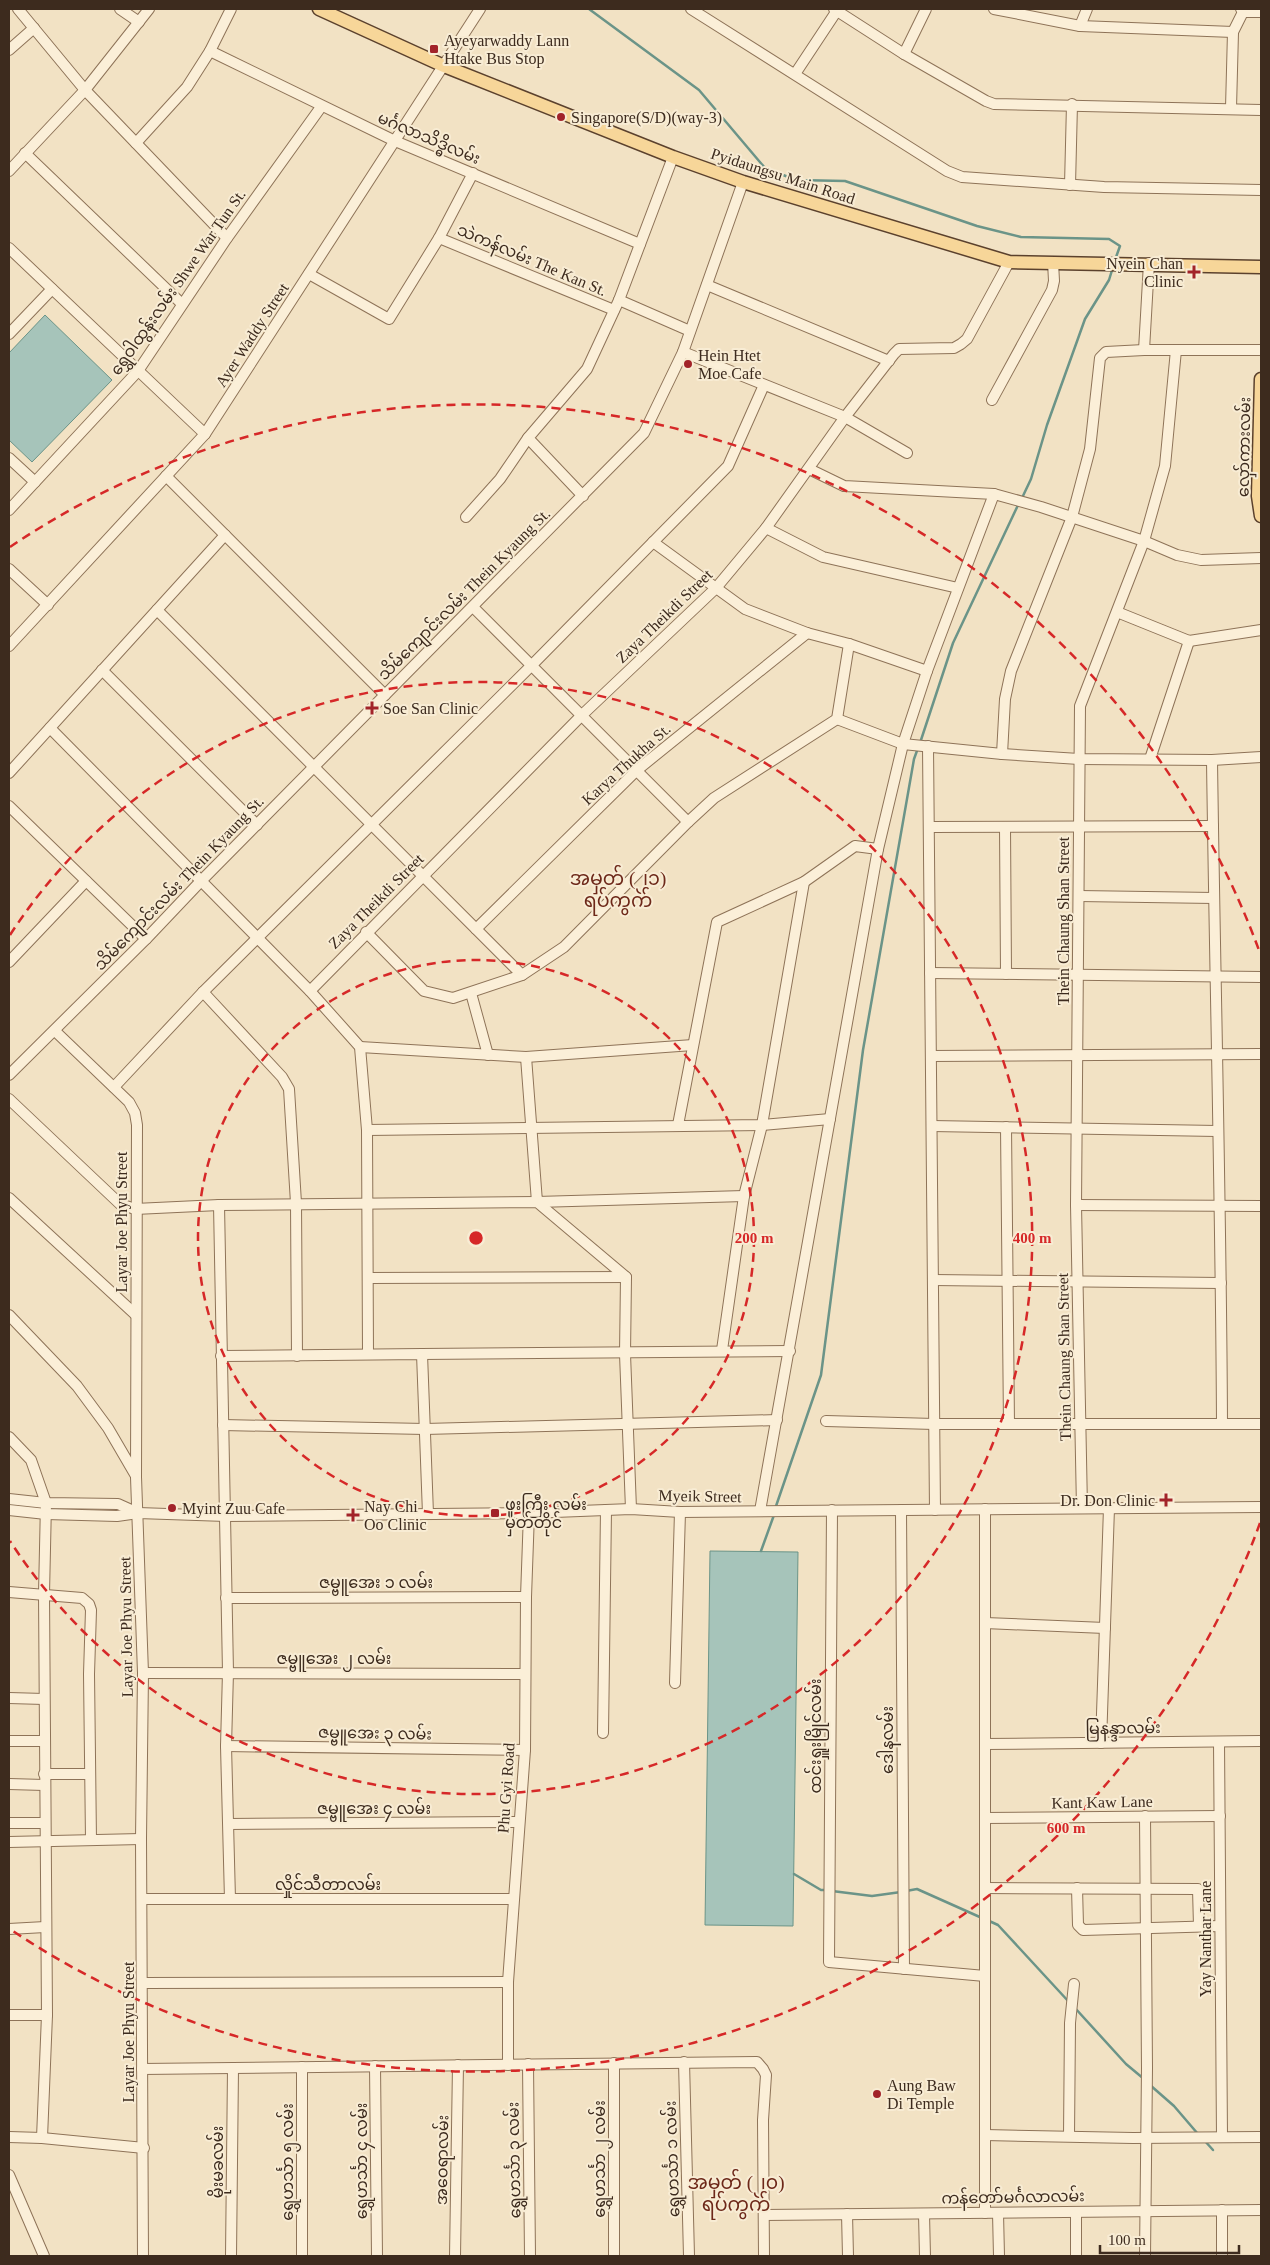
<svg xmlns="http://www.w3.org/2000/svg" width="1270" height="2265" viewBox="0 0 1270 2265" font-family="'Times New Roman','Noto Sans Myanmar',serif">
  <rect width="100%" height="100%" fill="#f2e2c4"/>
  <g fill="#a6c4ba" stroke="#6b9488">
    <polygon points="45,315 112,380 32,462 9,440 9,353"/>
    <polygon points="710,1551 798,1552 793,1926 705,1925"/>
  </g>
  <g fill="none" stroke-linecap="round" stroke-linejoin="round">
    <g stroke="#6b9488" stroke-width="2.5">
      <polyline points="589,9 699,90 765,168 796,180 845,181 977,226 1021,237 1109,239 1120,246 1115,260"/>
      <polyline points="1022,498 1031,479 1047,425 1085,319 1109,280 1113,267"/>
      <polyline points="920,743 953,643 1019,503"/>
      <polyline points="775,1509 821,1375 863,1050 914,759 918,748"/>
      <polyline points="761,1551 774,1515"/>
      <polyline points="794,1874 821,1890 827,1890"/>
      <polyline points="832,1891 872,1896 901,1892"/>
      <polyline points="906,1891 917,1889 982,1918"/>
      <polyline points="987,1920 998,1925 1069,2002"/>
      <polyline points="1075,2008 1126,2064 1144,2079"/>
      <polyline points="1150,2085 1174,2106 1198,2134"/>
      <polyline points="1204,2140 1213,2150"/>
    </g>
    <defs>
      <g id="minor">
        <polyline points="18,9 85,90 227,238"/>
        <polyline points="120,9 139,22"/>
        <polyline points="691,9 947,171 962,177 1104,187 1261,190"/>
        <polyline points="834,9 904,54 986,101 994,104 1261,110"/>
        <polyline points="994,9 1080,26 1233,32"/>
        <polyline points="1241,9 1243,12 1261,12"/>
        <polyline points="1080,26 1087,9"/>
        <polyline points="9,50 34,28"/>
        <polyline points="210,51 395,141 640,244"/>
        <polyline points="904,54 926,9"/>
        <polyline points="795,74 838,9"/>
        <polyline points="1231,108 1233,32 1243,12"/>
        <polyline points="136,143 187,87 210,51 231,9"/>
        <polyline points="25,153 182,304"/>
        <polyline points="9,171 85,90 149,9"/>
        <polyline points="1070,185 1072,104"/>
        <polyline points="439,238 614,310"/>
        <polyline points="9,248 205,434"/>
        <polyline points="309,274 389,319 439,238 473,173"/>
        <polyline points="707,285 889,361"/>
        <polyline points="619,300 690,331"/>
        <polyline points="9,334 52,289"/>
        <polyline points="1144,350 1149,263"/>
        <polyline points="683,352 845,417 907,453"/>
        <polyline points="992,400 1052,290 1054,281 1053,262"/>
        <polyline points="9,458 35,482"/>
        <polyline points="809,469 844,486 994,494 1041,507 1144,541 1177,555 1201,560 1261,558"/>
        <polyline points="166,476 385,695"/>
        <polyline points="583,496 528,438 587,369 619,300 673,157"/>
        <polyline points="9,510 138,371 227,238 321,107"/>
        <polyline points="466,517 500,479 528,438"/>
        <polyline points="766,528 823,557 958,588"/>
        <polyline points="653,542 745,609 807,633 849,644 927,671"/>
        <polyline points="9,569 48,605"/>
        <polyline points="473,607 688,822"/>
        <polyline points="157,610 522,975"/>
        <polyline points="1117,612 1189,641 1261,630"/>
        <polyline points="9,646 205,434 480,9"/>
        <polyline points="102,670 257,825"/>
        <polyline points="837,719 903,744 1002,754 1079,759 1212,760 1261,757"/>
        <polyline points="50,728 310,991 360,1047 367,1130 368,1353"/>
        <polyline points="928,746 935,1510"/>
        <polyline points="1002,754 1005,699 1011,671 1072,517 1090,449 1100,358 1106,352 1144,350 1261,350"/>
        <polyline points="1150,759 1189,641"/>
        <path d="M1212 760C1215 981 1221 1202 1222 1424"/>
        <polyline points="9,773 225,535"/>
        <polyline points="9,806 146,939"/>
        <polyline points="929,827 1213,826"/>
        <polyline points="1005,827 1006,974"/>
        <polyline points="1079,896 1214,898"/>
        <polyline points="476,929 637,770 807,633"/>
        <polyline points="366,932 424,991 453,998 522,975 564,947 688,822 714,798 837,719 849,644"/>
        <polyline points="9,962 86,881"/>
        <polyline points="930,973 1261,977"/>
        <polyline points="310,991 582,715 716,588 766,528 845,417 894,354 899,349 954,348 961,344 967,339 1009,262"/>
        <polyline points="203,992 282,1077 289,1089 296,1203 297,1356"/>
        <polyline points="471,993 488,1055"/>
        <polyline points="55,1031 129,1102 135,1113 137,1125 136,1477 143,1673 141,1839 143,2256"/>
        <polyline points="360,1047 526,1057 693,1045"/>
        <polyline points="931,1056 1261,1054"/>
        <polyline points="526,1057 537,1202 744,1196"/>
        <polyline points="9,1075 146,939 201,881 644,433 683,352 743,182"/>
        <polyline points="114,1087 203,992 532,665 728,466 764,385"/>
        <polyline points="9,1099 120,1204 135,1209 219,1205 537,1202 626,1277 625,1354 631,1509"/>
        <polyline points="678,1125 717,922 804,882 855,846 878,849"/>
        <polyline points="932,1126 1217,1131"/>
        <polyline points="1006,1127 1009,1424"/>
        <polyline points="367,1130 762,1125 830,1119"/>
        <polyline points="9,1198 136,1315"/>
        <polyline points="219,1205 228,1672 226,1746 230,1899"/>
        <polyline points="1076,1205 1261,1206"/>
        <polyline points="368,1278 626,1277"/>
        <polyline points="933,1280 1221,1283"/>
        <polyline points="9,1315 77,1386 108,1428 136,1476"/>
        <polyline points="722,1350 744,1196 762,1125 804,882"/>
        <polyline points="422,1354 790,1351"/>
        <polyline points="221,1356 422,1354 428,1514"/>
        <polyline points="826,1421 934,1424 1261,1424"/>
        <polyline points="223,1425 425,1429 777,1420"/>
        <polyline points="9,1437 31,1460 46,1503 44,1594 47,2015 42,2138"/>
        <polyline points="9,1499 46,1503 118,1504 138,1513"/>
        <polyline points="1082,1508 1076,1205 1080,706 1144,541 1165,466 1176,350"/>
        <polyline points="9,1510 46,1514 117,1516 138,1513 226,1516 529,1513 631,1509 680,1512 1261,1507"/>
        <polyline points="832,1510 829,1962 985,1976"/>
        <polyline points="901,1510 904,1969"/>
        <polyline points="760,1511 878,849 903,744 927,671 994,494"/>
        <polyline points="9,1592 82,1598 89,1604 91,1610 89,1674 91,1840"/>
        <polyline points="226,1598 526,1597"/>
        <polyline points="985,1623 1105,1628"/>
        <polyline points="143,1673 525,1674"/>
        <polyline points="675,1683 680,1512"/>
        <polyline points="9,1698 44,1699"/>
        <polyline points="603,1733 606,1510"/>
        <polyline points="9,1741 44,1741"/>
        <polyline points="1219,1742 1222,2137"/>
        <polyline points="1101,1743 1109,1508"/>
        <polyline points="985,1744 1261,1741"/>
        <polyline points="226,1746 525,1750"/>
        <polyline points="44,1774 90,1774"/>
        <polyline points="9,1784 44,1785"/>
        <polyline points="1145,1816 1147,2068 1145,2256"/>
        <polyline points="985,1818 1220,1816"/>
        <polyline points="9,1823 44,1823"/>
        <polyline points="229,1824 519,1822"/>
        <polyline points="9,1842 141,1839"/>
        <polyline points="985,1888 1198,1889 1199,1926"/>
        <polyline points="1077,1888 1078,1925 1083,1930 1220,1926"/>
        <polyline points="142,1899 513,1899"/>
        <polyline points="9,1929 45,1927"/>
        <polyline points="142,1983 508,1982"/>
        <polyline points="9,2015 47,2015"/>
        <polyline points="684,2062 689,2256"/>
        <polyline points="528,2064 530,2256"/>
        <polyline points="508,2065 508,1982 525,1750 526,1597 529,1513"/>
        <polyline points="375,2066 377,2256"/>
        <polyline points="302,2067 302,2256"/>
        <polyline points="142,2069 757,2062 763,2069 766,2075 763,2120 764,2256"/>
        <polyline points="985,2135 1133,2138 1261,2137"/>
        <polyline points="1069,2136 1070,2023 1074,1984"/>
        <polyline points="9,2137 42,2138 144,2148"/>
        <polyline points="9,2175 44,2256"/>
        <polyline points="1222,2210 1222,2256"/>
        <polyline points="1076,2212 1076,2256"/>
        <polyline points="985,2213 985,1509"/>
        <polyline points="998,2213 999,2256"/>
        <polyline points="847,2214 848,2256"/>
        <polyline points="924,2214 925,2256"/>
        <polyline points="764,2215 1261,2210"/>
        <polyline points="231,2256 233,2068"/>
        <polyline points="455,2256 458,2065"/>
        <polyline points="614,2256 614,2063"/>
      </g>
      <g id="major">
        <polyline points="319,9 444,66 673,157 743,182 1009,262 1261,267"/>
        <polyline points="1261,379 1258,496 1261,516"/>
      </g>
    </defs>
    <use href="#minor" stroke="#8e7358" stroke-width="12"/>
    <use href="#major" stroke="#5b412d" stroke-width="15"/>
    <use href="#minor" stroke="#fbefd8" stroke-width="10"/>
    <use href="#major" stroke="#f7d699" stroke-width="12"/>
  </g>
  <g fill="none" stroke="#d62828" stroke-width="2.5" stroke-dasharray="9 6">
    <circle cx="476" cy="1238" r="278"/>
    <path d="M10 935A556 556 0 1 1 10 1541"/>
    <path d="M1260 1523A834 834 0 0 1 10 1929M10 547A834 834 0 0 1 1260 953"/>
  </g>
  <g fill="#a22329" stroke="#f8ecd4" stroke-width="2">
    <rect x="429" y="44" width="10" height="10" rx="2.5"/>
    <circle cx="561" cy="117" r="5"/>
    <path d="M1191.5 264.5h5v5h5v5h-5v5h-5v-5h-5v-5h5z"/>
    <circle cx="688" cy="364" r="5"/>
    <path d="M369.5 700.5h5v5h5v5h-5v5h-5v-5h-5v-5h5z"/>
    <path d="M1163.5 1492.5h5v5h5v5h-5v5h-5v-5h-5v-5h5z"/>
    <circle cx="172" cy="1508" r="5"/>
    <rect x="490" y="1508" width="10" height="10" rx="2.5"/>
    <path d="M350.5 1507.5h5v5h5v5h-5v5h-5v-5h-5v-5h5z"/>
    <circle cx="877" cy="2094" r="5"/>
  </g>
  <g text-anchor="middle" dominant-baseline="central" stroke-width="4" stroke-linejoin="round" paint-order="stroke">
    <g font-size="16" fill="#3d2b1e" stroke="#f8ecd4" text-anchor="start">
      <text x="444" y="40">Ayeyarwaddy Lann<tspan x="444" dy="18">Htake Bus Stop</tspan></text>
      <text x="571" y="117">Singapore(S/D)(way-3)</text>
      <text x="1183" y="263" text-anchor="end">Nyein Chan<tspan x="1183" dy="18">Clinic</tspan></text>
      <text x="698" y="355">Hein Htet<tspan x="698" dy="18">Moe Cafe</tspan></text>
      <text x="383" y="708">Soe San Clinic</text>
      <text x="1155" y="1500" text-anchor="end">Dr. Don Clinic</text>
      <text x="505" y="1504">ဖူးကြီး လမ်း<tspan x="505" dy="18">မှတ်တိုင်</tspan></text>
      <text x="364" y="1506">Nay Chi<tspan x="364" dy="18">Oo Clinic</tspan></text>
      <text x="182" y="1508">Myint Zuu Cafe</text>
      <text x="887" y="2085">Aung Baw<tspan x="887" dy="18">Di Temple</tspan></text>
    </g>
    <g font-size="16" fill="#3d2b1e" stroke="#f8ecd4">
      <text transform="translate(429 138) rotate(23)">မင်္ဂလာသိဒ္ဓိလမ်း</text>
      <text transform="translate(783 176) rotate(18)">Pyidaungsu Main Road</text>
      <text transform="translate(532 260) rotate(23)">သဲကန်လမ်း The Kan St.</text>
      <text transform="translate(178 282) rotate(-55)">ရွှေဝါထွန်းလမ်း Shwe War Tun St.</text>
      <text transform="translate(252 335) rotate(-57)">Ayer Waddy Street</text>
      <text transform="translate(1244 447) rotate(-89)">လှော်ကားလမ်း</text>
      <text transform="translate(464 594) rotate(-45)">သိမ်ကျောင်းလမ်း Thein Kyaung St.</text>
      <text transform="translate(664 616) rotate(-44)">Zaya Theikdi Street</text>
      <text transform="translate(626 764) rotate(-42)">Karya Thukha St.</text>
      <text transform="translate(179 883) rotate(-46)">သိမ်ကျောင်းလမ်း Thein Kyaung St.</text>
      <text transform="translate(376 901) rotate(-45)">Zaya Theikdi Street</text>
      <text transform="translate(1063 921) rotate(-90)">Thein Chaung Shan Street</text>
      <text transform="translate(121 1222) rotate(-90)">Layar Joe Phyu Street</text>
      <text transform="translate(1064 1357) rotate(-91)">Thein Chaung Shan Street</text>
      <text transform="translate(700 1496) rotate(1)">Myeik Street</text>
      <text x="376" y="1582">ဇမ္ဗူအေး ၁ လမ်း</text>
      <text transform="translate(126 1627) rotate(-91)">Layar Joe Phyu Street</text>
      <text x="334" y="1658">ဇမ္ဗူအေး ၂ လမ်း</text>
      <text transform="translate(1123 1728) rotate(-1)">မြနန္ဒာလမ်း</text>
      <text transform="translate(375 1733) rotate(1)">ဇမ္ဗူအေး ၃ လမ်း</text>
      <text transform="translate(815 1736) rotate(-90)">ထင်းရှူးမြိုင်လမ်း</text>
      <text transform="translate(887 1740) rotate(-90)">ဒေါနလမ်း</text>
      <text transform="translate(506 1788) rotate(-86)">Phu Gyi Road</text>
      <text transform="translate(1102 1802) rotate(-1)">Kant Kaw Lane</text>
      <text x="374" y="1808">ဇမ္ဗူအေး ၄ လမ်း</text>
      <text x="328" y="1884">လှိုင်သီတာလမ်း</text>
      <text transform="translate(1205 1939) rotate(-90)">Yay Nanthar Lane</text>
      <text transform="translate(128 2032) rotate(-90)">Layar Joe Phyu Street</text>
      <text transform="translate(599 2159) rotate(-90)">ရွှေဟင်္သာ ၂ လမ်း</text>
      <text transform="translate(672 2159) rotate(-92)">ရွှေဟင်္သာ ၁ လမ်း</text>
      <text transform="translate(442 2160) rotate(-89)">အဝေရာလမ်း</text>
      <text transform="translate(514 2160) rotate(-91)">ရွှေဟင်္သာ ၃ လမ်း</text>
      <text transform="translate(361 2161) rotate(-90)">ရွှေဟင်္သာ ၄ လမ်း</text>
      <text transform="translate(217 2162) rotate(-90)">မိုးမခလမ်း</text>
      <text transform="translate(287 2162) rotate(-90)">ရွှေဟင်္သာ ၅ လမ်း</text>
      <text transform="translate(1013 2197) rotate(-1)">ကန်တော်မင်္ဂလာလမ်း</text>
    </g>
    <g font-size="19" fill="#6d2819" stroke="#f8ecd4">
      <text x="618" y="878">အမှတ် (၂၁)<tspan x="618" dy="22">ရပ်ကွက်</tspan></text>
      <text x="736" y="2182">အမှတ် (၂၀)<tspan x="736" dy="22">ရပ်ကွက်</tspan></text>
    </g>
  </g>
  <circle cx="476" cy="1238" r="8" fill="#d62828" stroke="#f8ecd4" stroke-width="2.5"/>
  <g font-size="15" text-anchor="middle" font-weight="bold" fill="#d62828" stroke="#f8ecd4" stroke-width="4" stroke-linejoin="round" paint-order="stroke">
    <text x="754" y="1243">200 m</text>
    <text x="1032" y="1243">400 m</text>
    <text x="1066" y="1833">600 m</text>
  </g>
  <rect width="1270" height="2265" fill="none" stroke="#3d2b1e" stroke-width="20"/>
  <path d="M1100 2245v8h139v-8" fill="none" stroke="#3d2b1e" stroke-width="2.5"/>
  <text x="1108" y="2245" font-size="15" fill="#3d2b1e" stroke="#f8ecd4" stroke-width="4" paint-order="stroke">100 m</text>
</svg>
